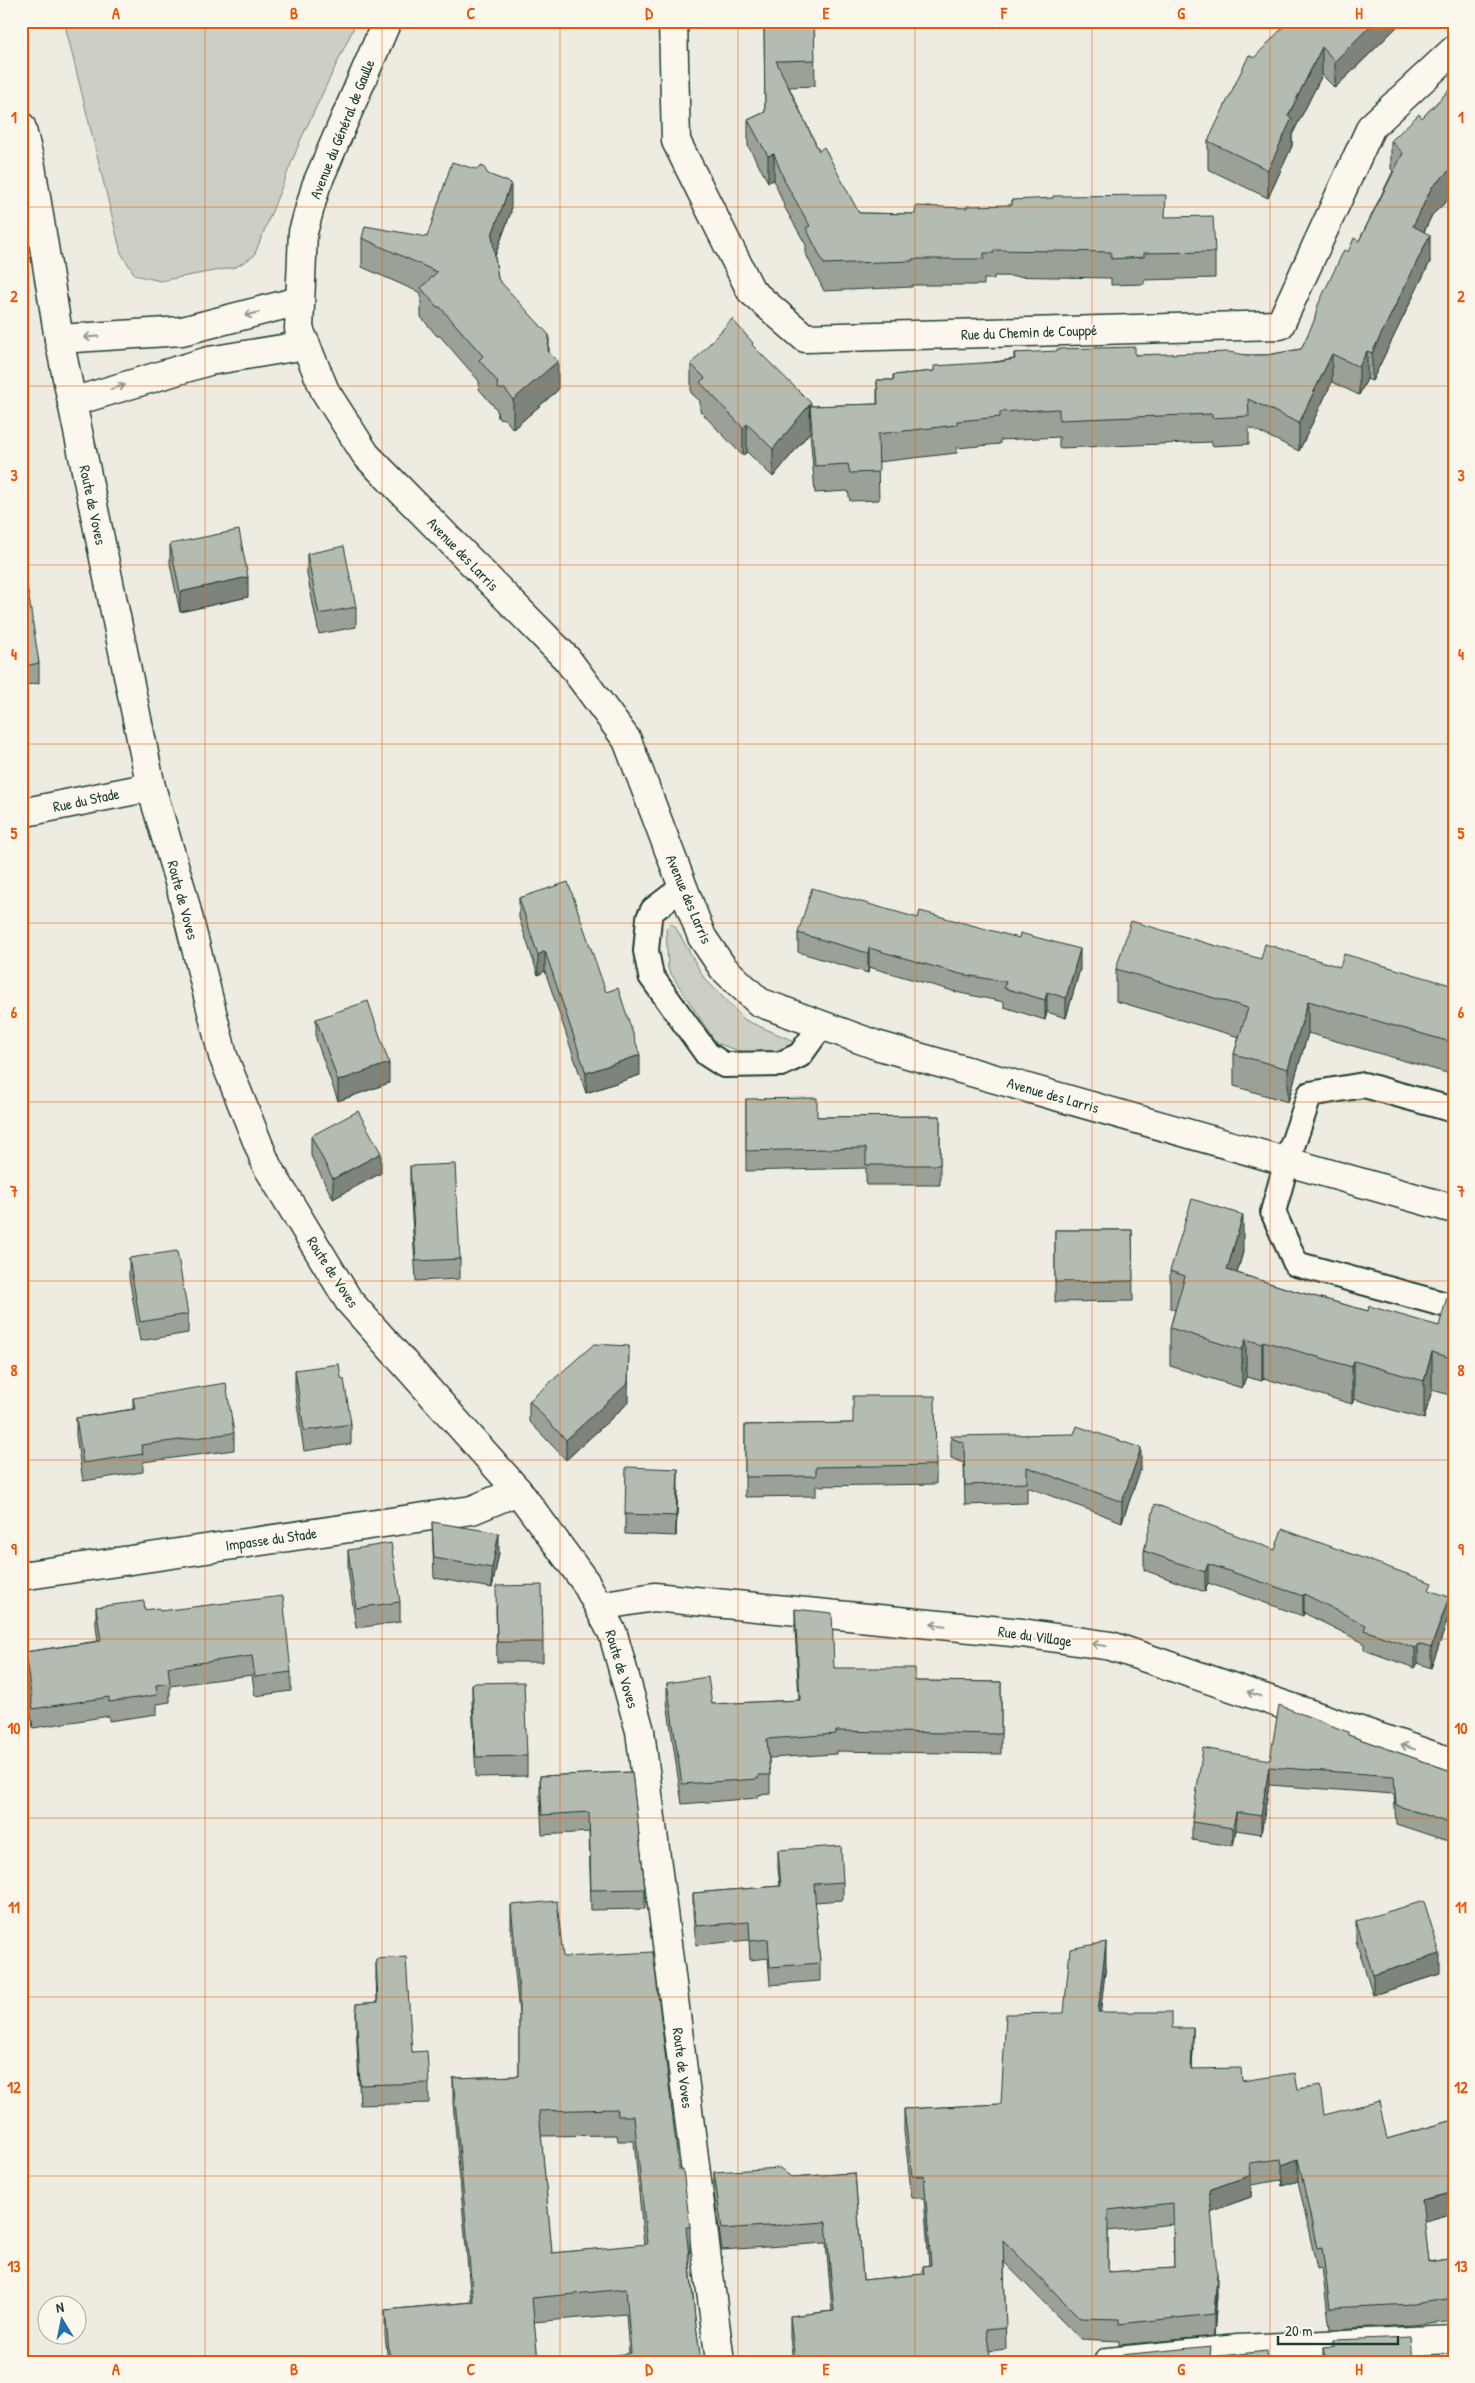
<svg xmlns="http://www.w3.org/2000/svg" width="1475" height="2383" viewBox="0 0 1475 2383" font-family="'Patrick Hand',sans-serif">
  <rect width="100%" height="100%" fill="#eeece1"/>
  <filter id="ink" filterUnits="userSpaceOnUse"><feTurbulence type="fractalNoise" baseFrequency=".02" numOctaves="2"/><feDisplacementMap in="SourceGraphic" scale="10" xChannelSelector="R" yChannelSelector="G"/><feConvolveMatrix kernelMatrix="1 2 1 2 8 2 1 2 1" color-interpolation-filters="sRGB"/></filter>
  <g filter="url(#ink)">
    <g fill="#cbcfc4" stroke="#75867c">
      <polygon points="64,21 343,21 355,25 301,139 254,256 236,267 160,281 135,275 121,253"/>
      <polygon points="671,923 676,928 704,978 745,1020 791,1040 795,1045 783,1052 742,1052 716,1043 668,969 666,928"/>
    </g>
    <g fill="none" stroke-linecap="round" stroke-linejoin="round">
      <defs>
        <g id="lane">
          <polyline points="683,887 653,910 649,918 646,951 651,976 707,1054 724,1065 781,1064 800,1055 821,1026"/>
          <polyline points="1454,1110 1364,1085 1310,1094 1287,1161 1273,1212 1296,1264 1454,1307"/>
        </g>
        <g id="street">
          <polyline points="387,21 316,186 303,232 299,329 325,391 366,455 567,659 627,740 702,937 723,968 759,1002 876,1045 1454,1209"/>
          <polyline points="673,21 676,141 751,291 805,338 1280,325 1371,127 1454,50"/>
          <polyline points="59,339 182,331 299,301"/>
          <polyline points="72,402 209,361 306,345"/>
          <polyline points="21,813 151,787"/>
          <polyline points="21,1576 472,1510 518,1491"/>
          <polyline points="599,1606 654,1597 1022,1633 1111,1646 1454,1763"/>
          <polyline points="1108,2362 1238,2349 1454,2339"/>
        </g>
        <polyline id="secondary" points="21,126 31,166 59,339 151,787 182,892 223,1056 267,1166 349,1301 518,1491 586,1583 613,1634 640,1731 720,2362"/>
      </defs>
      <use href="#lane" stroke="#1f3d34" stroke-width="28"/>
      <use href="#street" stroke="#1f3d34" stroke-width="31"/>
      <use href="#secondary" stroke="#1f3d34" stroke-width="31"/>
      <use href="#lane" stroke="#fbf7ec" stroke-width="24"/>
      <use href="#street" stroke="#fbf7ec" stroke-width="28"/>
      <use href="#secondary" stroke="#fbf7ec" stroke-width="28"/>
    </g>
    <g fill="#9ba197" stroke="#1f3d34" fill-rule="evenodd">
      <polygon points="755,21 814,21 815,86 789,87 819,151 859,213 915,214 967,208 1012,205 1012,200 1166,217 1215,252 1215,278 1144,280 1144,284 1111,285 1111,278 994,276 994,279 984,279 984,285 912,285 912,287 824,291 806,254 806,245 785,208 774,180 768,182 748,146 748,120 765,112 764,25 755,25"/>
      <polygon points="1403,21 1335,88 1322,75 1292,135 1292,146 1268,198 1208,169 1208,141 1254,58"/>
      <polygon points="1454,85 1454,194 1432,215 1424,232 1430,262 1372,381 1367,379 1359,395 1332,382 1299,451 1249,427 1249,444 1212,446 1212,442 1059,448 1059,437 1000,440 1000,444 957,448 957,453 878,462 879,500 850,501 848,491 815,493 810,432 773,477 747,452 743,456 700,411 700,401 691,393 691,364 753,347 811,406 877,404 877,380 893,380 893,375 934,371 1014,359 1014,353 1135,355 1267,355 1301,349 1348,252 1359,241 1393,171 1391,169 1391,141 1422,118"/>
      <polygon points="511,212 495,256 498,279 549,352 558,390 513,429 505,419 498,418 497,410 479,389 479,381 440,336 437,336 421,317 421,293 362,267 362,238 427,237"/>
      <polygon points="170,544 248,597 180,612 170,564"/>
      <polygon points="307,554 356,607 356,627 319,634 307,574"/>
      <polygon points="21,586 39,663 39,683 21,686"/>
      <polygon points="519,898 640,1075 586,1093 545,971 538,975 519,918"/>
      <polygon points="798,933 1080,969 1066,1018 1047,1012 1045,1020 1004,1007 1004,1002 960,993 869,967 868,973 798,952"/>
      <polygon points="1261,959 1340,967 1454,986 1454,1075 1308,1033 1288,1102 1234,1086 1234,1054 1239,1037 1116,1001 1116,969"/>
      <polygon points="316,1019 389,1083 338,1101 316,1039"/>
      <polygon points="746,1099 817,1117 940,1116 940,1185 866,1185 866,1168 746,1171"/>
      <polygon points="311,1136 381,1173 333,1199 311,1156"/>
      <polygon points="410,1166 460,1259 460,1279 416,1281 410,1186"/>
      <polygon points="1055,1230 1132,1230 1133,1301 1055,1302"/>
      <polygon points="1243,1252 1237,1273 1295,1291 1368,1311 1439,1326 1454,1299 1454,1396 1432,1390 1424,1419 1354,1399 1352,1404 1263,1378 1262,1381 1246,1377 1242,1388 1170,1366 1170,1328 1175,1310 1170,1308 1170,1271"/>
      <polygon points="129,1258 188,1314 188,1333 140,1341 129,1277"/>
      <polygon points="295,1370 341,1378 351,1424 351,1444 304,1451 295,1390"/>
      <polygon points="133,1398 234,1433 234,1450 143,1462 143,1472 83,1481 76,1436 76,1418 133,1409"/>
      <polygon points="529,1401 628,1403 566,1460 529,1421"/>
      <polygon points="853,1423 936,1465 936,1484 816,1486 816,1496 745,1497 745,1425"/>
      <polygon points="951,1438 1141,1468 1122,1522 1027,1487 1027,1503 965,1505 964,1463 951,1458"/>
      <polygon points="678,1489 676,1536 625,1534 625,1514"/>
      <polygon points="432,1522 499,1553 492,1588 434,1578"/>
      <polygon points="348,1550 400,1602 400,1622 356,1628 348,1570"/>
      <polygon points="1275,1550 1432,1591 1449,1616 1431,1668 1418,1663 1415,1668 1364,1650 1364,1643 1304,1613 1303,1616 1208,1583 1205,1592 1144,1570 1144,1551"/>
      <polygon points="496,1606 543,1642 543,1662 497,1662"/>
      <polygon points="96,1607 160,1611 291,1672 291,1691 255,1696 252,1675 170,1686 170,1702 157,1704 157,1714 109,1721 109,1716 33,1728 25,1671 25,1652 98,1641 96,1626"/>
      <polygon points="795,1609 834,1668 915,1681 1001,1682 1001,1754 836,1751 836,1754 769,1758 770,1775 770,1794 758,1795 758,1798 682,1804 667,1702 667,1683 712,1704 799,1700 795,1629"/>
      <polygon points="472,1683 527,1756 527,1776 476,1777 472,1703"/>
      <polygon points="1348,1735 1454,1772 1454,1843 1396,1824 1394,1794 1269,1785 1261,1834 1236,1830 1233,1846 1192,1840 1192,1822 1270,1760"/>
      <polygon points="632,1772 645,1889 645,1909 591,1910 589,1832 542,1835 540,1796 540,1776"/>
      <polygon points="778,1850 843,1882 843,1900 815,1902 820,1963 820,1981 770,1985 768,1958 750,1960 749,1940 696,1945 693,1912 693,1893 780,1886 778,1869"/>
      <path d="M511 1905 563 1957 679 2170 690 2227V2252L689 2253 695 2318 701 2362 629 2354 626 2314 534 2322 538 2362H388L385 2335V2310L471 2302 453 2103V2078L519 2076V2014L511 1930ZM617 2135 618 2141H634L644 2245 552 2253 541 2136Z"/>
      <polygon points="1356,1921 1440,1974 1373,1995 1356,1941"/>
      <polygon points="376,1959 412,2052 429,2083 429,2103 360,2105 356,2024 356,2004 377,2002 376,1979"/>
      <path d="M1106 1964 1100 2012 1172 2028 1193 2050 1192 2069 1242 2081 1298 2089 1324 2115 1387 2139 1454 2120V2213L1424 2221 1429 2262 1454 2258V2320L1413 2325 1330 2329 1322 2268 1317 2269 1298 2181 1282 2186 1281 2180 1251 2185V2197L1211 2211 1217 2295 1214 2336 1119 2345V2341L1080 2339 1004 2262 1006 2349 989 2351 991 2362H793L790 2337V2316L832 2311 826 2243 722 2250 714 2193V2172L791 2177 855 2173 863 2280 923 2274V2266L929 2265 924 2198H912L904 2131V2109L1001 2104 1064 2013ZM1173 2224 1174 2268 1108 2272V2231Z"/>
      <polygon points="1334,2340 1413,2362 1324,2362 1324,2347 1334,2347"/>
    </g>
    <g fill="#7e837b" stroke="#1f3d34">
      <polygon points="1375,21 1403,21 1335,88 1335,61"/>
      <polygon points="1322,47 1322,75 1292,135 1292,146 1268,198 1268,170 1288,116"/>
      <polygon points="774,154 774,180 768,182 768,156"/>
      <polygon points="1454,166 1454,194 1432,215 1413,254 1413,226 1432,187"/>
      <polygon points="511,183 511,212 492,264 492,235"/>
      <polygon points="1430,235 1430,262 1372,381 1372,353"/>
      <polygon points="549,335 549,369 558,361 558,390 513,429 513,400 548,351"/>
      <polygon points="1367,351 1367,379 1359,395 1359,367"/>
      <polygon points="1332,354 1332,382 1299,451 1299,423"/>
      <polygon points="811,403 811,417 810,406 810,432 773,477 773,449"/>
      <polygon points="747,424 747,452 743,456 743,428"/>
      <polygon points="27,503 27,522 21,523 21,504"/>
      <polygon points="248,577 248,597 180,612 180,592"/>
      <polygon points="869,948 869,967 868,973 868,953"/>
      <polygon points="1080,949 1080,969 1066,1018 1066,998"/>
      <polygon points="545,951 545,971 538,975 538,955"/>
      <polygon points="1047,992 1047,1012 1045,1020 1045,1000"/>
      <polygon points="1308,1001 1308,1033 1288,1102 1288,1069"/>
      <polygon points="640,1055 640,1075 586,1093 586,1073"/>
      <polygon points="389,1063 389,1083 338,1101 338,1081"/>
      <polygon points="381,1153 381,1173 333,1199 333,1179"/>
      <polygon points="1243,1215 1243,1252 1227,1308 1227,1270"/>
      <polygon points="1246,1339 1246,1377 1242,1388 1242,1350"/>
      <polygon points="1263,1341 1263,1378 1262,1381 1262,1344"/>
      <polygon points="629,1346 628,1403 566,1460 566,1440"/>
      <polygon points="1432,1352 1432,1390 1424,1419 1424,1381"/>
      <polygon points="1354,1361 1354,1399 1352,1404 1352,1367"/>
      <polygon points="1141,1448 1141,1468 1122,1522 1122,1502"/>
      <polygon points="678,1469 678,1489 676,1536 676,1516"/>
      <polygon points="499,1533 499,1553 492,1588 492,1568"/>
      <polygon points="1208,1564 1208,1583 1205,1592 1205,1572"/>
      <polygon points="1304,1594 1304,1613 1303,1616 1303,1596"/>
      <polygon points="1449,1597 1449,1616 1431,1668 1431,1648"/>
      <polygon points="1418,1644 1418,1663 1415,1668 1415,1648"/>
      <polygon points="1269,1767 1269,1785 1261,1834 1261,1816"/>
      <polygon points="1236,1812 1236,1830 1233,1846 1233,1828"/>
      <polygon points="1106,1942 1106,1964 1098,2034 1098,2012"/>
      <polygon points="1440,1954 1440,1974 1373,1995 1373,1975"/>
      <polygon points="1193,2028 1193,2050 1191,2090 1191,2069"/>
      <polygon points="1298,2159 1298,2181 1282,2186 1282,2165"/>
      <polygon points="1251,2175 1251,2197 1209,2212 1209,2190"/>
      <polygon points="1454,2192 1454,2213 1422,2222 1422,2200"/>
      <polygon points="1217,2273 1217,2295 1214,2336 1214,2314"/>
    </g>
    <g fill="#b4bbb0" stroke="#1f3d34" fill-rule="evenodd">
      <polygon points="764,21 814,21 815,60 776,61 819,151 824,147 859,213 915,214 916,206 967,208 967,206 1012,205 1012,200 1053,198 1053,196 1166,195 1165,217 1213,216 1215,252 1144,253 1144,257 1111,259 1111,252 994,250 994,253 984,253 984,259 912,259 912,261 824,264 806,228 810,226 785,182 774,154 768,156 748,120 765,112"/>
      <polygon points="1289,21 1375,21 1335,61 1322,47 1288,116 1292,118 1268,170 1208,141 1249,55 1254,58"/>
      <polygon points="1454,85 1454,166 1432,187 1413,226 1430,235 1372,353 1367,351 1359,367 1332,354 1299,423 1248,399 1249,416 1212,418 1212,414 1059,420 1059,409 1000,412 1000,417 957,421 957,425 878,434 879,472 850,473 848,464 815,466 810,406 878,404 877,380 894,380 893,375 934,371 934,366 998,362 1015,359 1014,353 1057,351 1057,349 1135,347 1135,355 1229,352 1246,355 1267,355 1301,349 1314,321 1318,305 1344,250 1348,252 1354,238 1359,241 1403,153 1391,141 1419,114 1422,118"/>
      <polygon points="452,162 475,169 483,166 488,174 511,183 492,235 498,279 549,335 548,351 558,361 513,400 505,389 498,389 497,381 479,360 483,356 440,307 437,307 421,288 437,272 362,238 365,226 427,237"/>
      <polygon points="732,319 753,343 752,345 811,403 773,449 747,424 743,428 700,382 705,378 691,364"/>
      <polygon points="21,476 27,503 21,504"/>
      <polygon points="239,530 248,577 180,592 170,544"/>
      <polygon points="344,546 356,607 319,614 307,554"/>
      <polygon points="27,585 39,663 21,667 21,586"/>
      <polygon points="568,882 606,992 618,988 640,1055 586,1073 545,951 538,955 519,898"/>
      <polygon points="812,888 918,918 920,911 1019,938 1020,933 1080,949 1066,998 1047,992 1045,1000 1004,988 1006,982 960,974 869,948 868,953 798,933"/>
      <polygon points="1131,921 1261,959 1265,944 1340,967 1344,954 1454,986 1454,1043 1308,1001 1288,1069 1234,1054 1248,1008 1116,969"/>
      <polygon points="368,1001 389,1063 338,1081 316,1019"/>
      <polygon points="817,1098 817,1117 940,1116 940,1165 866,1165 866,1148 746,1151 746,1099"/>
      <polygon points="358,1111 381,1153 333,1179 311,1136"/>
      <polygon points="455,1164 460,1259 416,1261 410,1166"/>
      <polygon points="1192,1199 1243,1215 1227,1270 1295,1291 1368,1311 1369,1306 1439,1326 1447,1297 1454,1299 1454,1359 1432,1352 1424,1381 1354,1361 1352,1367 1263,1341 1262,1344 1246,1339 1242,1350 1170,1328 1185,1276 1170,1271"/>
      <polygon points="1055,1230 1132,1230 1133,1281 1055,1282"/>
      <polygon points="177,1251 188,1314 140,1322 129,1258"/>
      <polygon points="594,1344 629,1346 628,1383 566,1440 529,1401"/>
      <polygon points="339,1364 341,1378 344,1379 351,1424 304,1431 295,1370"/>
      <polygon points="226,1383 234,1433 141,1445 143,1454 83,1463 76,1418 135,1409 133,1398"/>
      <polygon points="853,1396 935,1396 936,1465 816,1467 816,1476 745,1477 745,1425 853,1423"/>
      <polygon points="1077,1426 1141,1448 1122,1502 1027,1467 1027,1483 965,1485 964,1443 951,1438 951,1436 1074,1434"/>
      <polygon points="626,1467 678,1469 676,1516 625,1514"/>
      <polygon points="1155,1504 1275,1550 1282,1529 1432,1583 1429,1590 1449,1597 1431,1648 1418,1644 1415,1648 1364,1630 1366,1625 1304,1594 1303,1596 1208,1564 1205,1572 1144,1551"/>
      <polygon points="432,1522 499,1533 492,1568 434,1558"/>
      <polygon points="391,1543 400,1602 356,1608 348,1550"/>
      <polygon points="542,1585 543,1642 497,1642 496,1586"/>
      <polygon points="283,1596 291,1672 255,1677 252,1656 168,1667 170,1683 156,1685 157,1695 109,1702 109,1697 33,1709 25,1652 101,1641 96,1607 144,1601 145,1610 159,1608 160,1611"/>
      <polygon points="795,1609 832,1613 834,1668 915,1668 915,1681 1001,1682 1001,1734 836,1731 836,1734 767,1739 770,1775 758,1775 758,1779 682,1784 667,1683 708,1677 712,1704 800,1700"/>
      <polygon points="524,1682 527,1756 476,1757 472,1683"/>
      <polygon points="1279,1705 1348,1732 1348,1735 1454,1772 1454,1825 1396,1805 1394,1776 1269,1767 1261,1816 1236,1812 1233,1828 1192,1822 1203,1748 1270,1760"/>
      <polygon points="632,1772 645,1889 591,1890 589,1812 542,1815 540,1776"/>
      <polygon points="841,1846 843,1882 814,1884 820,1963 770,1967 768,1939 750,1941 749,1922 696,1926 693,1893 781,1886 778,1850"/>
      <path d="M557 1901 563 1957 653 1952 679 2170H683L690 2227H686L695 2318 701 2362H564L631 2353 626 2289 532 2298 538 2362H390L385 2310 473 2302 453 2078 519 2076V1989L511 1905ZM617 2109 618 2116H634L647 2244 552 2253 539 2111Z"/>
      <polygon points="1424,1901 1440,1954 1373,1975 1356,1921"/>
      <path d="M1106 1942 1098 2012H1172V2028H1193L1191 2069 1241 2068 1242 2081 1295 2073 1298 2089 1320 2085 1324 2115 1379 2101 1387 2139 1454 2120V2192L1422 2200 1429 2262 1454 2258V2298L1413 2304 1330 2308 1322 2247 1317 2248 1298 2159 1282 2165 1281 2159 1250 2163 1251 2175 1209 2190 1217 2273 1214 2314 1119 2324V2319L1080 2318 1003 2240 1006 2328 986 2330 991 2362H795L790 2316 834 2311 826 2222 722 2229 714 2172 780 2168 791 2177 855 2173 863 2280 924 2274 923 2266 931 2265 924 2176H912L904 2109 1001 2104 1006 2014 1064 2013 1070 1949ZM1173 2203 1174 2268 1108 2272V2210Z"/>
      <polygon points="406,1957 412,2052 427,2051 429,2083 360,2085 356,2004 378,2002 376,1959"/>
      <polygon points="1411,2337 1413,2362 1327,2362 1324,2347 1335,2346 1334,2340"/>
      <polygon points="1211,2346 1210,2357 1267,2351 1268,2362 1122,2362 1121,2355"/>
    </g>
    <defs><path id="oneway-shaft" d="M-6 0H5M1.5-3L5.5 0L1.5 3" fill="none" stroke-width="1.6" stroke-linecap="round" stroke-linejoin="round" transform="scale(1.25)"/></defs>
    <g stroke="#8d9a90">
      <use href="#oneway-shaft" transform="translate(252 314) rotate(165)"/>
      <use href="#oneway-shaft" transform="translate(91 337) rotate(176)"/>
      <use href="#oneway-shaft" transform="translate(118 387) rotate(-17)"/>
      <use href="#oneway-shaft" transform="translate(938 1625) rotate(-174)"/>
      <use href="#oneway-shaft" transform="translate(1099 1645) rotate(-171)"/>
      <use href="#oneway-shaft" transform="translate(1254 1694) rotate(-161)"/>
      <use href="#oneway-shaft" transform="translate(1408 1747) rotate(-161)"/>
    </g>
  </g>
  <path fill="none" stroke="#e8590c" stroke-width="1" stroke-opacity="0.55" d="M205 21V2362M382 21V2362M560 21V2362M738 21V2362M915 21V2362M1092 21V2362M1270 21V2362M21 207H1454M21 386H1454M21 565H1454M21 744H1454M21 923H1454M21 1102H1454M21 1281H1454M21 1460H1454M21 1639H1454M21 1818H1454M21 1997H1454M21 2176H1454"/>
  <g text-anchor="middle" dominant-baseline="central" stroke-width="4" stroke-linejoin="round" paint-order="stroke">
    <g font-size="15" fill="#1f3d34" stroke="#fbf7ec">
      <text transform="translate(342 129) rotate(-68)">Avenue du Général de Gaulle</text>
      <text transform="translate(1029 332) rotate(-2)">Rue du Chemin de Couppé</text>
      <text transform="translate(93 505) rotate(78)">Route de Voves</text>
      <text transform="translate(463 554) rotate(46)">Avenue des Larris</text>
      <text transform="translate(86 800) rotate(-12)">Rue du Stade</text>
      <text transform="translate(689 899) rotate(67)">Avenue des Larris</text>
      <text transform="translate(183 900) rotate(75)">Route de Voves</text>
      <text transform="translate(1053 1095) rotate(16)">Avenue des Larris</text>
      <text transform="translate(333 1272) rotate(57)">Route de Voves</text>
      <text transform="translate(271 1539) rotate(-8)">Impasse du Stade</text>
      <text transform="translate(1035 1636) rotate(8)">Rue du Village</text>
      <text transform="translate(622 1669) rotate(73)">Route de Voves</text>
      <text transform="translate(683 2068) rotate(83)">Route de Voves</text>
    </g>
  </g>
  <rect width="1475" height="2383" fill="none" stroke="#fbf7ec" stroke-width="55"/>
  <g transform="translate(62 2320) rotate(350)"><circle r="24" fill="#fbf7ec" stroke="#a3ada2"/>
  <path d="M0-4L9 19L0 12L-9 19Z" fill="#1f6fb2"/>
  <text y="-8" font-size="14" font-weight="bold" text-anchor="middle" fill="#1f3d34">N</text>
  </g>
  <path d="M1278 2336v8h120v-8" fill="none" stroke="#1f3d34" stroke-width="2.5"/>
  <text x="1285" y="2336" font-size="15" fill="#1f3d34" stroke="#fbf7ec" stroke-width="4" paint-order="stroke">20 m</text>
  <rect x="28" y="28" width="1420" height="2328" fill="none" stroke="#e8590c" stroke-width="2"/>
  <g font-size="16" text-anchor="middle" font-weight="bold" fill="#e8590c">
    <text x="116" y="19">A</text>
    <text x="294" y="19">B</text>
    <text x="471" y="19">C</text>
    <text x="649" y="19">D</text>
    <text x="826" y="19">E</text>
    <text x="1004" y="19">F</text>
    <text x="1181" y="19">G</text>
    <text x="1359" y="19">H</text>
    <text x="14" y="123">1</text>
    <text x="1461" y="123">1</text>
    <text x="14" y="302">2</text>
    <text x="1461" y="302">2</text>
    <text x="14" y="481">3</text>
    <text x="1461" y="481">3</text>
    <text x="14" y="660">4</text>
    <text x="1461" y="660">4</text>
    <text x="14" y="839">5</text>
    <text x="1461" y="839">5</text>
    <text x="14" y="1018">6</text>
    <text x="1461" y="1018">6</text>
    <text x="14" y="1197">7</text>
    <text x="1461" y="1197">7</text>
    <text x="14" y="1376">8</text>
    <text x="1461" y="1376">8</text>
    <text x="14" y="1555">9</text>
    <text x="1461" y="1555">9</text>
    <text x="14" y="1734">10</text>
    <text x="1461" y="1734">10</text>
    <text x="14" y="1913">11</text>
    <text x="1461" y="1913">11</text>
    <text x="14" y="2093">12</text>
    <text x="1461" y="2093">12</text>
    <text x="14" y="2272">13</text>
    <text x="1461" y="2272">13</text>
    <text x="116" y="2375">A</text>
    <text x="294" y="2375">B</text>
    <text x="471" y="2375">C</text>
    <text x="649" y="2375">D</text>
    <text x="826" y="2375">E</text>
    <text x="1004" y="2375">F</text>
    <text x="1181" y="2375">G</text>
    <text x="1359" y="2375">H</text>
  </g>
</svg>
